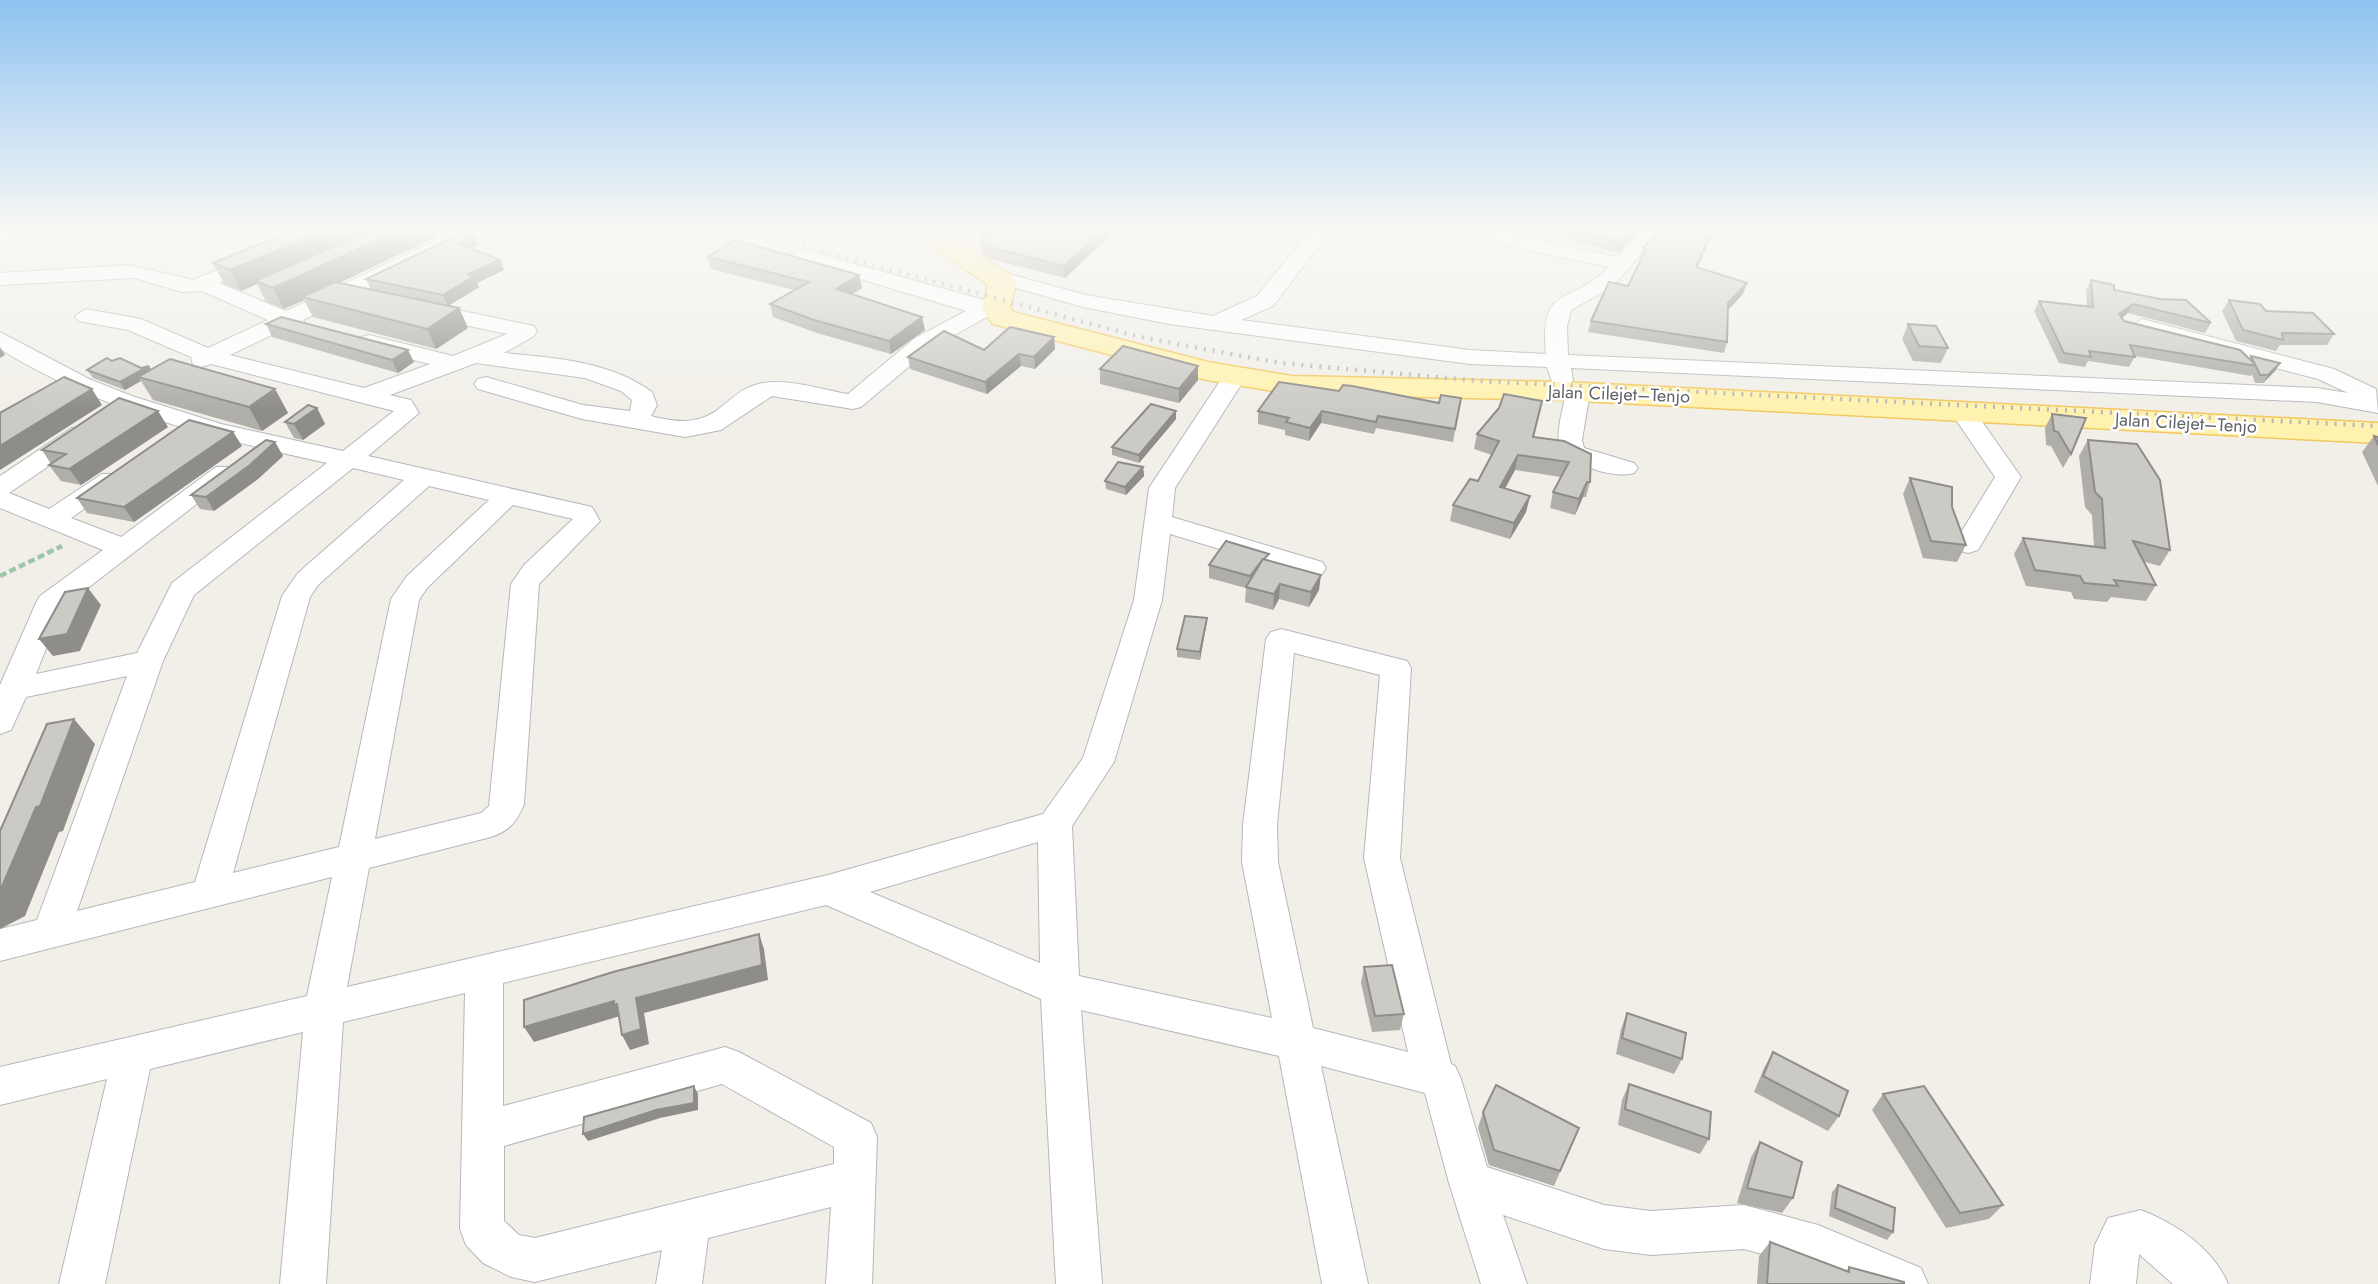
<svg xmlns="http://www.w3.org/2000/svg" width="2378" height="1284" viewBox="0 0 2378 1284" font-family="Jost,sans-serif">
  <rect width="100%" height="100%" fill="#f1efe8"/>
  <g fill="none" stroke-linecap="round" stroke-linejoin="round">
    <defs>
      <g id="minor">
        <polygon points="0,230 25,230 0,243"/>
        <path d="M312 230H339L336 234 219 283 286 311 443 237 435 230H460L469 237 466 241 303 320 305 323 302 328H286L230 355 364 388 430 364 361 347 358 342 361 337 369 335 453 356 507 334 417 315 414 310 425 303 534 326 537 331 534 336 504 353C555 358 610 361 652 392L657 405 651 416C728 437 718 385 772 382 796 381 824 390 848 394L915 338 966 311 794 259 791 255 801 249 995 303 1004 312 1001 317H987L931 348 861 407 853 409 772 396 721 430 685 437 582 419 478 389 474 384 478 379 486 377 583 405 630 411 632 400 621 391 585 378 476 363 390 395 411 400 419 413 368 456 592 507 600 521 539 584 524 804C517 822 509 831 491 837L369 868 347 987 828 875 1043 814 1083 758 1134 600 1149 488 1226 372H1242L1246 377 1175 488 1172 517 1322 562 1326 568 1322 574 1312 577 1170 534 1162 600 1114 762 1072 826 1079 976 1272 1018 1242 862 1243 825 1266 639 1271 632 1281 629 1407 661 1411 668 1400 858 1451 1064 1455 1066 1461 1079 1487 1167 1604 1205 1651 1211 1744 1205 1818 1225 1921 1268 1928 1284H1852L1816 1269 1744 1249 1651 1255 1604 1249 1503 1215 1527 1284H1481L1449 1183 1425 1093 1321 1066 1368 1284H1322L1279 1056 1081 1010 1102 1284H1056L1041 999 826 905 503 983V1106L725 1047 739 1052 871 1123 877 1137 872 1284H826L831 1207 708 1238 702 1284H656L662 1250 535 1282 511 1277 483 1263 466 1245 460 1229 465 993 343 1022 326 1284H280L303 1032 150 1069 105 1284H59L107 1079 0 1105V1067L307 996 332 877 0 961V929L37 920 127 676 26 697 11 730 0 734V685L36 603 40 596 103 550 0 508V476L72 428H90L93 433 90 438 9 493 49 509 102 474H120L124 479 120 484 71 518 121 537 216 467H234L238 472 62 608 36 674 137 653 172 583 327 463C213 438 100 411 0 349V332L89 379 132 396 221 424 343 451 394 411 211 364 201 367 193 365 191 357 128 330 78 321 75 316 86 309 141 319 208 348 268 320 202 291 182 292 135 278 0 285V273L129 265 193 280ZM353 468 404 480 298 573 282 596 195 882 77 911 163 661 194 595ZM429 486 489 500 407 576 391 599 339 847 233 873 310 597 318 585ZM513 505 573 519 524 565 511 584 489 806 481 813 375 839 419 600 427 588ZM1294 653 1380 675 1364 858 1408 1052 1313 1028 1278 862 1277 825ZM1038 842 1040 963 870 892ZM722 1084 834 1147V1164L535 1238 519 1235 504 1221V1146Z"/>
        <path d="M1316 230 1326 236 1273 306 1241 320 1470 350 1546 354C1539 282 1572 306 1609 267L1500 244 1476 230H1501L1513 235 1618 257 1641 230H1662L1612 287 1571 310 1567 327 1568 355 2317 388 2348 393 2318 379 2134 331 2131 326 2142 319 2334 369 2376 389 2378 413 2317 402 1571 368 1573 380 1569 385H1553L1547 367 1470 364 1169 324 1083 307 991 281 988 277 998 271 1086 295 1213 316 1257 296 1309 232Z"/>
        <path d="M1578 385 1586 387 1590 392 1582 440 1584 448 1634 463 1638 468 1634 473C1610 479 1586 466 1564 457 1552 439 1563 412 1566 392L1570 387Z"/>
        <polygon points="1962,404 1971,406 2021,477 1978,550 1968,553 1958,550 1954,544 1995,477 1950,411 1953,406"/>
        <path d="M2141 1210C2176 1224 2213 1248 2228 1284H2173L2139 1254 2136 1284H2090L2095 1245 2108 1218Z"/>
      </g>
      <polygon id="major" points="911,230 941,230 1012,276 1016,282 1010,308 1013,312 1208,362 1292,376 1563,382 2378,423 2378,443 1563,400 1292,394 1207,380 993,324 982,309 988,285"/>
    </defs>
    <use href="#minor" stroke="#b5b8bc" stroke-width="2"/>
    <use href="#major" stroke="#f2c960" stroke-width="3"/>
    <polyline stroke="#9cc7a9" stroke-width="4.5" stroke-dasharray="7 3.5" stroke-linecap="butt" points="0,576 62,546"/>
    <use href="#minor" fill="#fff" fill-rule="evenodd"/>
    <use href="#major" fill="#fff2af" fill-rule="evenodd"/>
    <polyline stroke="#b6b7b8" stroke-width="4.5" stroke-dasharray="2 7" stroke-linecap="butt" points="742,230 1140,337 1280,363 1481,381 2378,426"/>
  </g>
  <g fill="#afaea9">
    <polygon points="295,230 436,230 438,236 339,283 371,290 366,279 474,235 478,245 472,248 500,260 504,270 477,283 479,287 448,306 459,308 468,328 436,349 313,317 304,300 284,309 266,302 257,284 241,291 224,284 213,263"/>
    <polygon points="978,230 1035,230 1030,234 1042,234 1048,230 1115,230 1115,231 1065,278 990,259 982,253 980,242 984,238 978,237"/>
    <polygon points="1535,230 1638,230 1618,253"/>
    <polygon points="1659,230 1714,230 1698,267 1743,294 1727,311 1727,342 1724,353 1588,332 1591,321 1628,286 1641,259 1640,259 1643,248"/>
    <polygon points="708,257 859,275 862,288 852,294 922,317 925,330 891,354 817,333 773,317 770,304 794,290 711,269"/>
    <polygon points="2091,280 2114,290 2211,323 2205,333 2128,313 2122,318 2124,321 2249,359 2251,356 2280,363 2275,371 2263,383 2255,383 2252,374 2251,376 2135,356 2129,367 2088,361 2085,367 2059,363 2034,311 2039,301 2087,307 2086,290"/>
    <polygon points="2229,300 2266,311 2334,334 2327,345 2280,345 2276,351 2236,341 2222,311"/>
    <polygon points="266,324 414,362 398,373 272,337"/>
    <polygon points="1908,324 1948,348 1941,363 1913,361 1902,339"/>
    <polygon points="1054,337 1055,349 1035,369 1021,366 987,394 910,369 908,357 984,350"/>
    <polygon points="112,361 141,368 149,366 151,370 275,389 288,413 262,431 153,400 141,381 125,390 93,378 87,370"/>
    <polygon points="1100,369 1198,380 1179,403 1100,384"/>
    <polygon points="1339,391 1439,403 1461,398 1453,442 1376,428 1374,434 1321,423 1309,441 1285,435 1285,430 1258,424 1258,411"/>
    <polygon points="1542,401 1534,437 1564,441 1590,482 1586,497 1583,497 1575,515 1550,508 1553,492 1561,477 1515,470 1505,489 1530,496 1526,512 1510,539 1450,521 1453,505 1478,481 1492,455 1474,449 1477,434"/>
    <polygon points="317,408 325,424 303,440 294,438 285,422"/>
    <polygon points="2052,414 2071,454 2063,468 2051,446 2046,445 2045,428"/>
    <polygon points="1176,419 1139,463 1112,455 1112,447"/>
    <polygon points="168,427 81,485 61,481 49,465 51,464 42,450"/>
    <polygon points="233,432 242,446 134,522 87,513 77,498"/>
    <polygon points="2374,436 2378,437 2378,486 2362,452"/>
    <polygon points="2088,440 2170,550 2160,566 2145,562 2156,585 2146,601 2111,597 2107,602 2074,599 2071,592 2026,586 2014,554 2023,538 2094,547 2092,515 2085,507 2079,456"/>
    <polygon points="275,442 283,456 258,479 214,511 200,509 191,495"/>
    <polygon points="1143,467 1144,476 1126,495 1106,489 1105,481"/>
    <polygon points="1910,478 1952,507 1966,545 1957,562 1923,558 1903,494"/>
    <polygon points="1269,560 1319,590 1309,607 1279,599 1273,610 1245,602 1246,588 1209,578 1209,565"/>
    <polygon points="1207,618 1206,626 1200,660 1177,657 1177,649"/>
    <polygon points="1364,967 1404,1014 1400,1030 1372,1032 1361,983"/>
    <polygon points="1627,1013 1682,1059 1674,1074 1616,1054 1621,1029"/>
    <polygon points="1773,1052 1839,1116 1828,1131 1754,1092 1764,1068"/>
    <polygon points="1629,1084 1709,1139 1700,1154 1618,1125 1622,1100"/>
    <polygon points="1883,1094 2003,1205 1989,1219 1946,1228 1872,1110"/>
    <polygon points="1483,1112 1579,1128 1554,1186 1489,1165 1478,1128"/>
    <polygon points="1760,1142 1793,1198 1782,1213 1737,1203 1751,1157"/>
    <polygon points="1838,1185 1893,1232 1887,1240 1829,1216 1832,1192"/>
    <polygon points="1770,1242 1846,1271 1849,1267 1904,1284 1757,1284 1759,1256"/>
  </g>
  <g fill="#8f8d8a">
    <polygon points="327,230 383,230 255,281 257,284 241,291 230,270"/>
    <polygon points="400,230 436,230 438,236 307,298 302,297 304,300 284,309 273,288"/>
    <polygon points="1023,230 1035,230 1024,241"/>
    <polygon points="1103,230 1115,230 1115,231 1065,278 1064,266"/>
    <polygon points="1632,230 1638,230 1618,253 1620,243"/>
    <polygon points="1712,230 1714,230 1693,278 1696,267"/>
    <polygon points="474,235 478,245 462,253 458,243"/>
    <polygon points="500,260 504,270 477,283 479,287 448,306 443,295 468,274"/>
    <polygon points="859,275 862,288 839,302 836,289"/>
    <polygon points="1747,283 1743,294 1724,314 1728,303"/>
    <polygon points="2133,304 2128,313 2114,324 2119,314"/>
    <polygon points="459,308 468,328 436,349 427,329"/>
    <polygon points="922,317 925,330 891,354 889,341"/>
    <polygon points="1054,337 1055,349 1035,369 1034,357"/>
    <polygon points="0,347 5,355 0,358"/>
    <polygon points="408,350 414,362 398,373 392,360"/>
    <polygon points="1019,354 1021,366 987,394 985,382"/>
    <polygon points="2280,363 2275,371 2263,383 2268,375"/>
    <polygon points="149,366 154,374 138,377 141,381 125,390 120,382"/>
    <polygon points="1198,366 1198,380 1179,403 1179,389"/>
    <polygon points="92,389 102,405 0,470 0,446"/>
    <polygon points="275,389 288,413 262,431 249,407"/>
    <polygon points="317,408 325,424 303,440 294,424"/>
    <polygon points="158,411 168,427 81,485 69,469"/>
    <polygon points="1176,411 1176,419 1139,463 1139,455"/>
    <polygon points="1322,411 1321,423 1309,441 1310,428"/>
    <polygon points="233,432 242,446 134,522 124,507"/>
    <polygon points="275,442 283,456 258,479 214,511 206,497"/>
    <polygon points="1518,455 1515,470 1497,503 1500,487"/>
    <polygon points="1143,467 1144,476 1126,495 1125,487"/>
    <polygon points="1587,482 1583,497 1575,515 1579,499"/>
    <polygon points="1530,496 1526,512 1510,539 1514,523"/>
    <polygon points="1321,575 1319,590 1309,607 1311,592"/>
    <polygon points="1280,584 1279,599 1273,610 1274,594"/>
    <polygon points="88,588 101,605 80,651 53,656 39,639"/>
    <polygon points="1207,618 1206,626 1200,660 1200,652"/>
    <polygon points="74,719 95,744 63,831 59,832 25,916 0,929 0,891"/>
    <polygon points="759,934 764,949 768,980 644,1013 649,1044 630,1050 622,1035 636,998"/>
    <polygon points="614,1001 617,1004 620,1016 534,1042 524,1027"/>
    <polygon points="694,1086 698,1094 698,1110 660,1118 588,1141 583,1134"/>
  </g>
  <g fill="#cccac5" stroke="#8f8d8a" stroke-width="2">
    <polygon points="295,230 327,230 230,270 213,263"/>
    <polygon points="373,230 400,230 273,288 255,281"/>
    <polygon points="995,230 1024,230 1028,234 1042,234 1048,230 1103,230 1064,266 989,247 980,242"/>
    <polygon points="1574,230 1632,230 1620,243"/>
    <polygon points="1659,230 1712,230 1696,267 1747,283 1728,303 1727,342 1591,321 1609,282 1628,286 1646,249 1643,248"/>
    <polygon points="464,232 474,235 458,243 500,260 468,274 474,276 443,295 366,279"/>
    <polygon points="735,240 859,275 836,289 922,317 889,341 814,320 770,304 809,282 708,257"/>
    <polygon points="2091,280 2114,285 2114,290 2160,299 2186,300 2211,323 2133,304 2119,314 2124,321 2240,350 2257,366 2130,345 2135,357 2089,351 2091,357 2064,353 2039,301 2093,307"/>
    <polygon points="335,282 459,308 427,329 302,297"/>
    <polygon points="2229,300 2260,304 2266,311 2313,313 2334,334 2282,333 2283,340 2243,330"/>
    <polygon points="281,317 408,350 392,360 266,324"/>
    <polygon points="1908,324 1936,326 1948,348 1919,346"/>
    <polygon points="1010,327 1054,337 1034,357 1019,354 985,382 908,357 944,331 984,350"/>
    <polygon points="1123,346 1198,366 1179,389 1100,369"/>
    <polygon points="2251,356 2280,363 2268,375 2260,375"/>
    <polygon points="107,358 112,361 120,358 141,368 149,366 120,382 87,370"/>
    <polygon points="170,359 275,389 249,407 138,377"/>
    <polygon points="64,377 92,389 0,446 0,413"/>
    <polygon points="1279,382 1339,391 1343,385 1352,386 1439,403 1441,395 1461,398 1455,429 1378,416 1376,422 1322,411 1310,428 1286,422 1289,418 1258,411"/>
    <polygon points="1504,394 1542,401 1533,437 1564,441 1591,454 1590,482 1587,482 1579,499 1553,492 1569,462 1518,455 1500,487 1530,496 1514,523 1453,505 1470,479 1478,481 1499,441 1477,434 1499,408"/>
    <polygon points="119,398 158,411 69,469 49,465 66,454 42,450"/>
    <polygon points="1151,404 1176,411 1139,455 1112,447"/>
    <polygon points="308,405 317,408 294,424 285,422"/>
    <polygon points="2052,414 2086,418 2071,454 2058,432 2054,431"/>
    <polygon points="189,420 233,432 124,507 77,498"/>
    <polygon points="2374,436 2378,437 2378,445"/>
    <polygon points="266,440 275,442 250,465 206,497 191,495"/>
    <polygon points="2088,440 2137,444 2160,480 2170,550 2133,541 2156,585 2114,580 2118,586 2084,583 2080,576 2035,570 2023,538 2105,548 2102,499 2095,492"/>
    <polygon points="1118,462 1143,467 1125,487 1105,481"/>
    <polygon points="1910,478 1952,487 1952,507 1966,545 1931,541"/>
    <polygon points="1226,541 1269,554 1264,559 1263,559 1250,576 1209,565"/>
    <polygon points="1263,559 1321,575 1311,592 1280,584 1274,594 1246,587"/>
    <polygon points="88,588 67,634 39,639 65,592"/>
    <polygon points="1185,616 1207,618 1200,652 1177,649"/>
    <polygon points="74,719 40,806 36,807 0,891 0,831 47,724"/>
    <polygon points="759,934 762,965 636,998 641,1029 622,1035 617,1004 614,1005 614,1001 524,1027 524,1000 613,972"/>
    <polygon points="1392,965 1404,1014 1375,1016 1364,967"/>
    <polygon points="1627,1013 1686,1033 1682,1059 1622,1038"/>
    <polygon points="1773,1052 1848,1091 1839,1116 1763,1076"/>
    <polygon points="1629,1084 1711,1112 1709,1139 1625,1109"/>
    <polygon points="1496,1085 1579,1128 1560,1171 1494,1150 1483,1112"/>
    <polygon points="694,1086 694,1103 656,1110 583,1134 584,1117"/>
    <polygon points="1924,1086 2003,1205 1960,1213 1883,1094"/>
    <polygon points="1760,1142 1802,1162 1793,1198 1747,1188"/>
    <polygon points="1838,1185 1895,1208 1893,1232 1835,1208"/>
    <polygon points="1770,1242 1849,1272 1849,1267 1904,1282 1904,1284 1767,1284"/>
  </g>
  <linearGradient id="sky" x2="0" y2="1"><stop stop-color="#8fc3f1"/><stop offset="0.56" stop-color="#f9f8f5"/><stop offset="1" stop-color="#f9f8f5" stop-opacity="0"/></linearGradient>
  <rect width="2378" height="410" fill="url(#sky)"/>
  <g text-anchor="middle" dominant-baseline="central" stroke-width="5" stroke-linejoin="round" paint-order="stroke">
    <g font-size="18" fill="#5f6368" stroke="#fff">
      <text transform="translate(1619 394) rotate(2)">Jalan Cilejet–Tenjo</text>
      <text transform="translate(2186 423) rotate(3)">Jalan Cilejet–Tenjo</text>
    </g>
  </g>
</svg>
